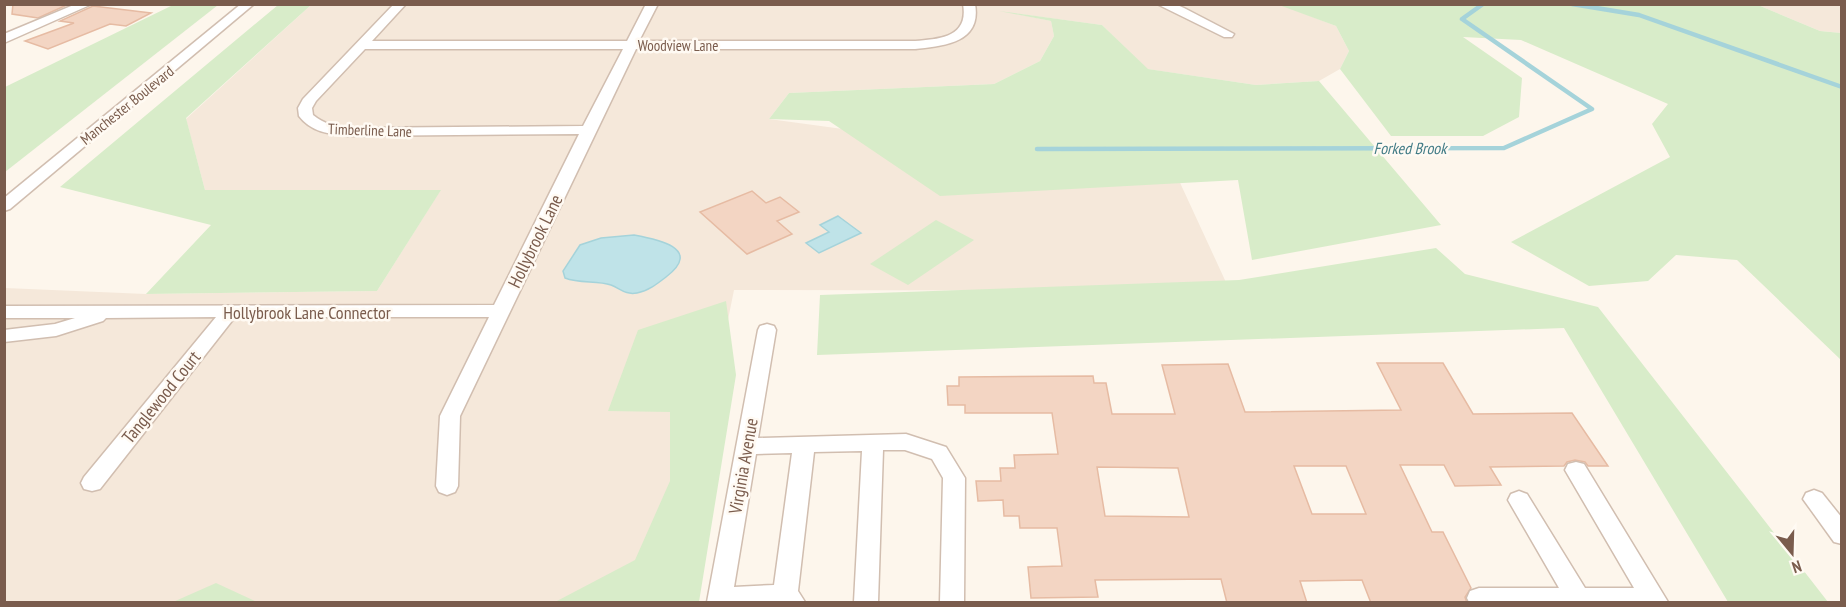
<svg xmlns="http://www.w3.org/2000/svg" width="1846" height="607" viewBox="0 0 1846 607" font-family="'PT Sans Narrow',sans-serif">
  <rect width="100%" height="100%" fill="#fdf6ec"/>
  <g fill="#f5e8da">
    <polygon points="1279,4 1336,26 1349,51 1340,69 1319,81 1256,85 1147,69 1102,25 1013,13 1051,21 1054,36 1040,61 994,84 789,93 769,119 1176,174 1230,291 734,290 671,602 5,602 5,288 146,294 377,291 440,191 205,190 186,119 311,5"/>
    <polygon points="1758,5 1841,5 1841,33 1820,31"/>
  </g>
  <g fill="#d8ecc9">
    <polygon points="175,4 218,5 5,172 5,87"/>
    <polygon points="311,5 186,118 205,190 441,190 377,291 146,294 211,225 60,187 278,5"/>
    <polygon points="1279,5 1758,5 1820,31 1841,33 1841,360 1737,260 1676,255 1648,281 1589,286 1511,242 1670,157 1652,124 1668,104 1521,40 1463,37 1522,78 1519,117 1483,136 1391,136 1340,69 1349,51 1336,26"/>
    <polygon points="999,11 1102,25 1148,69 1256,85 1319,81 1441,225 1252,260 1238,180 940,196 829,121 769,119 789,93 994,84 1040,61 1054,36 1051,21"/>
    <polygon points="936,220 974,240 908,285 870,264"/>
    <polygon points="1436,248 1465,274 1598,307 1828,602 1728,602 1564,328 817,355 820,295 1239,280"/>
    <polygon points="726,301 736,375 699,602 555,602 635,560 670,481 670,412 608,411 638,330"/>
    <polygon points="216,583 257,602 173,602"/>
  </g>
  <g fill="#bfe3e8" stroke="#a5d3da" stroke-width="1.5">
    <polygon points="838,216 861,233 819,253 806,243 829,232 820,225"/>
    <path d="M634 235C656 239 704 248 666 277 657 284 648 291 637 293 625 295 621 289 611 285 597 280 580 284 565 278L563 271 580 245 601 238Z"/>
  </g>
  <g fill="none" stroke-linecap="round" stroke-linejoin="round">
    <g stroke="#a5d3da" stroke-width="4.5">
      <polyline points="1572,4 1639,15 1842,87"/>
      <polyline points="1037,149 1504,148 1592,109 1462,19 1483,4"/>
    </g>
  </g>
  <g fill="#f3d5c3" stroke="#e6bba3" stroke-width="1.5" fill-rule="evenodd">
    <polygon points="13,4 69,4 38,18 12,14"/>
    <polygon points="93,6 151,13 126,26 110,24 48,49 25,41 74,23 60,21"/>
    <polygon points="752,191 766,203 780,197 799,212 777,221 792,234 747,254 700,212"/>
    <path d="M1377 363H1443L1473 414 1572 413 1608 466H1588L1585 462 1575 460 1567 462 1564 466 1490 467 1501 485 1455 486 1444 465H1400L1432 532H1443L1471 588 1465 597 1467 603H1371L1362 580 1300 581 1307 603H1227L1221 579 1095 580 1098 597 1031 598 1028 567 1062 566 1057 528H1020L1019 516H1004L1003 500 978 501 976 481H1001L1000 468H1015L1014 455 1058 454 1052 413H965V405H948L947 386H959V377L1093 376 1094 383H1106L1112 414H1175L1162 365 1228 364 1245 412 1401 410ZM1294 466H1346L1366 514H1312ZM1097 467 1178 468 1189 517 1105 516Z"/>
  </g>
  <g fill="none" stroke-linecap="round" stroke-linejoin="round">
    <defs>
      <g id="minor">
        <polygon points="76,4 92,4 4,43 4,34"/>
        <polygon points="241,4 254,4 10,209 4,211 4,198"/>
        <path d="M394 4H406L372 41H627L646 4H658L639 41H915C940 39 969 37 963 4H975C982 43 943 46 915 49H636L460 416 458 486 455 492 447 495 439 492 436 486 440 416 489 317H235L100 489 92 491 84 489 81 483 84 477 216 317 106 318 103 321 56 336 4 342V330L55 324 75 318H4V306L494 305 579 134 348 136C329 134 311 132 299 116L298 108 303 99ZM365 49H623L583 126 348 128C334 126 324 124 313 115L312 108 316 101Z"/>
        <polygon points="1157,4 1175,4 1184,8 1234,34 1232,37 1224,37"/>
        <path d="M767 324 774 326 776 330 758 438 906 434 946 447 965 478 964 602H940L943 478 932 459 905 450H883L878 602H854L862 451 814 452 798 591 805 602H707L758 330 760 326ZM792 453 774 585 734 587 756 454Z"/>
        <polygon points="1576,462 1584,464 1668,602 1469,602 1467,598 1470,591 1479,588 1559,588 1508,500 1511,494 1519,491 1527,494 1585,588 1634,588 1565,470 1568,464"/>
        <polygon points="1814,490 1822,493 1842,518 1842,544 1834,542 1803,499 1806,493"/>
      </g>
    </defs>
    <use href="#minor" stroke="#d1beb0" stroke-width="3"/>
    <use href="#minor" fill="#fff" fill-rule="evenodd"/>
  </g>
  <g text-anchor="middle" dominant-baseline="central" stroke-width="5" stroke-linejoin="round" paint-order="stroke">
    <g font-size="15" fill="#7a5c4d" stroke="#fffaf3">
      <text x="678" y="45">Woodview Lane</text>
      <text transform="translate(127 105) rotate(-39)">Manchester Boulevard</text>
      <text transform="translate(370 130) rotate(2)">Timberline Lane</text>
    </g>
    <g font-size="16" font-style="italic" fill="#437c86" stroke="#fffaf3">
      <text x="1410" y="148">Forked Brook</text>
    </g>
    <g font-size="18" fill="#7a5c4d" stroke="#fffaf3">
      <text transform="translate(535 241) rotate(-64)">Hollybrook Lane</text>
      <text x="307" y="312">Hollybrook Lane Connector</text>
      <text transform="translate(161 397) rotate(-51)">Tanglewood Court</text>
      <text transform="translate(743 466) rotate(-80)">Virginia Avenue</text>
    </g>
  </g>
  <rect width="1846" height="607" fill="none" stroke="#7a5c4d" stroke-width="12"/>
  <g transform="translate(1792 553) rotate(161)" stroke="#fffaf3" stroke-width="4.5" paint-order="stroke">
  <path d="M0-4.5L10 22L0 15L-10 22Z" fill="#7a5c4d"/>
  <text y="-9" font-size="16" font-weight="bold" text-anchor="middle" fill="#7a5c4d">N</text>
  </g>
</svg>
